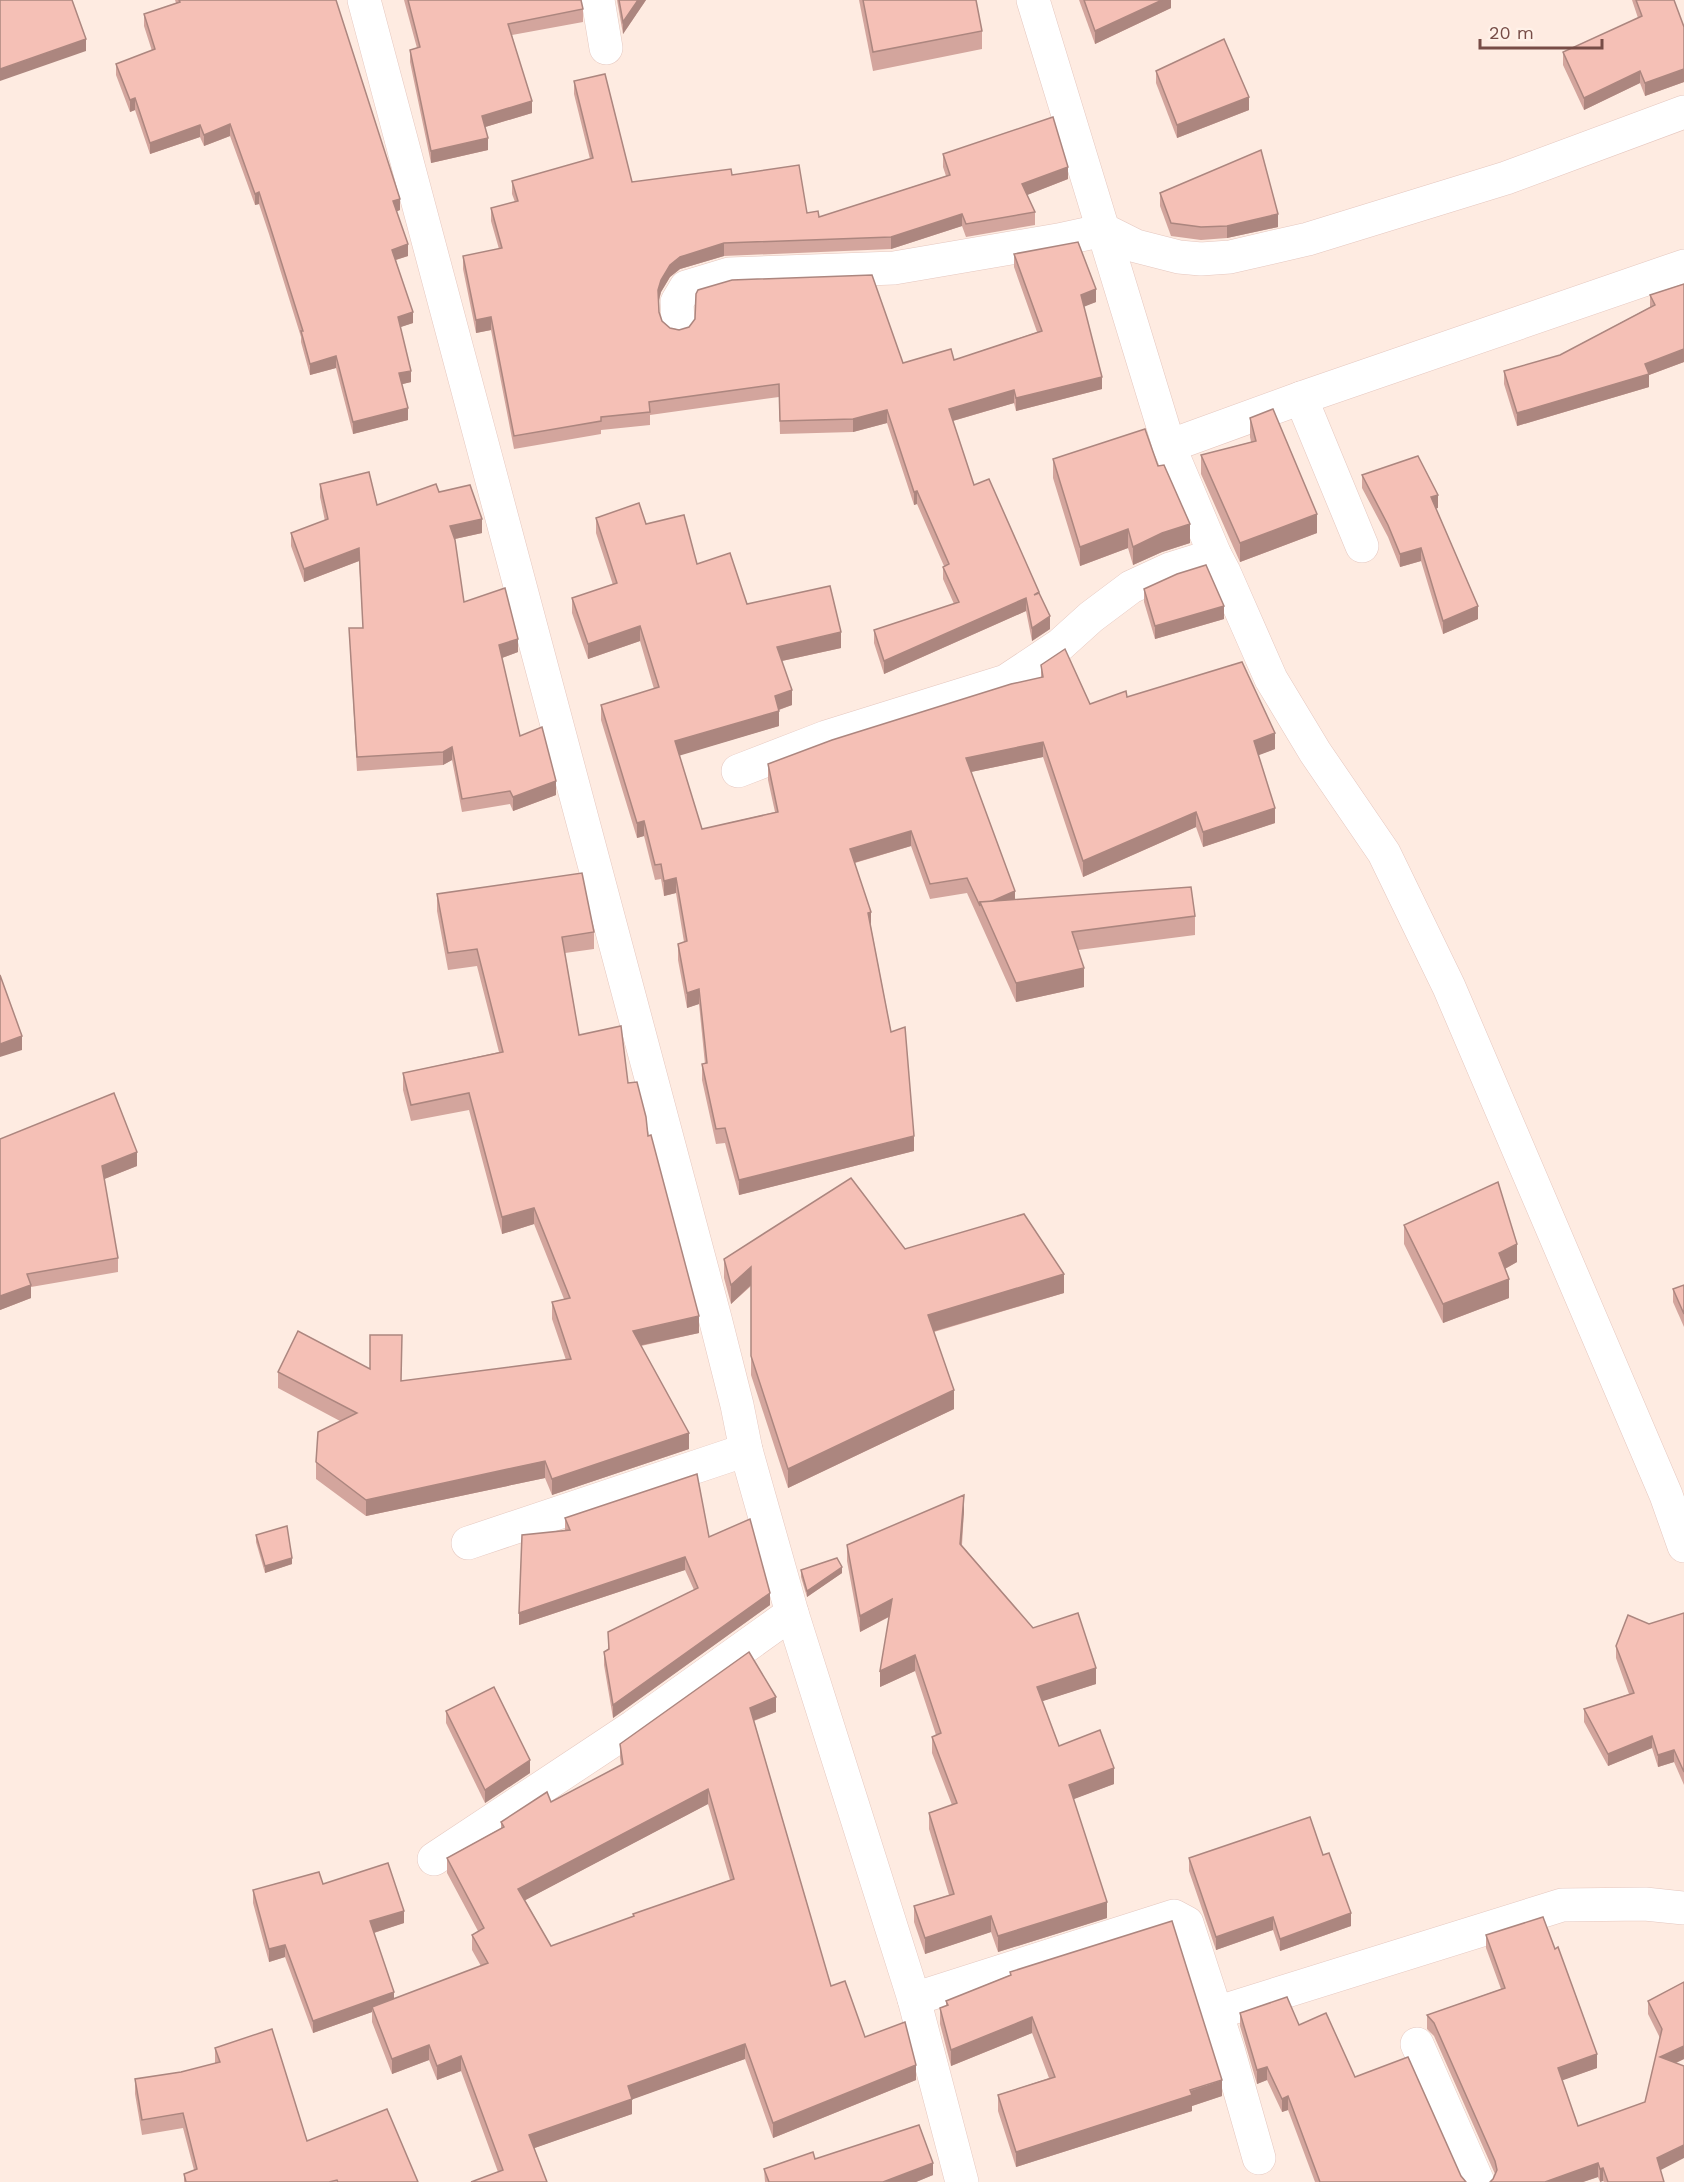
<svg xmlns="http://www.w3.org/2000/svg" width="1684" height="2182" viewBox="0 0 1684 2182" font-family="'Work Sans',sans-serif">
  <rect width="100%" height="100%" fill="#feebe1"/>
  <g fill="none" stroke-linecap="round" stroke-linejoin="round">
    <defs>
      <g id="street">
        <polyline points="364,0 715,1318 737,1405 746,1450 792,1613 914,1999 962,2182"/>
        <polyline points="598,0 606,48"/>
        <polyline points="1033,0 1169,446 1215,555 1224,572 1271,679 1315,752 1384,853 1449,987 1666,1495 1684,1546"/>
        <polyline points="678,324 677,302 686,287 729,274 894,268 1058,240 1104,230 1136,246 1179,257 1201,259 1230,257 1308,239 1506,178 1684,112"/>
        <polyline points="1301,398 1362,546"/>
        <polyline points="1169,446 1301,398 1684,266"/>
        <polyline points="738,771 826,737 1006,681 1060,645 1091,617 1131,587 1170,569 1215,555"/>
        <polyline points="468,1543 746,1450"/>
        <polyline points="434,1859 633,1727 792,1613"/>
        <polyline points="914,1999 1174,1916 1187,1923 1228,2049 1259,2158"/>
        <polyline points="1216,2013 1562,1905 1645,1904 1684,1908"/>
        <polyline points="1417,2044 1478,2182"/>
      </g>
    </defs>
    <use href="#street" stroke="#e5c7bf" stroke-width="34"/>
    <use href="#street" stroke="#fff" stroke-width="33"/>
  </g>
  <g fill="#d3a59d" fill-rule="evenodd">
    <polygon points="175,0 336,0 400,210 396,211 408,256 396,260 413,323 400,327 411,382 402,384 408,420 353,434 336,368 310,375 301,342 301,337 269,234 259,204 255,205 230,136 204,146 200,137 150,154 135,110 130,112 116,75 116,64 152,51 144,26 144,14 176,3"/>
    <polygon points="404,0 581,0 583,9 583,22 512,35 532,113 485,127 488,150 431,163 410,62 410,50 417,48"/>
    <polygon points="617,0 646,0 623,34"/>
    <polygon points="859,0 976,0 982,31 982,49 873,71"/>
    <polygon points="1079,0 1171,0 1171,8 1095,44"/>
    <polygon points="1632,0 1674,0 1684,27 1684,82 1645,96 1640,83 1584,110 1563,65 1563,52 1638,18"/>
    <polygon points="1156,71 1249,110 1177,138 1156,83"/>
    <polygon points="574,81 632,182 732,175 807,213 819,217 946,176 943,167 943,154 1068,179 1027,195 1035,212 1035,225 966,237 962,226 891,249 724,256 680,269 670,277 661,292 659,301 659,312 662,321 670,328 903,363 954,360 1037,332 1014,267 1014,254 1096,302 1084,306 1102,389 1016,411 1014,403 953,421 974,485 1050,629 1032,641 1026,611 884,674 874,643 874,630 954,604 943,579 943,567 944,566 917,504 914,505 887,423 853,432 780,434 779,397 650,415 650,425 601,430 601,434 514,449 491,330 476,333 463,269 463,256 499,249 491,221 491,208 515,202 512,194 512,181 590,159 574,94"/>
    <polygon points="1160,193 1278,227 1227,238 1201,240 1171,236 1160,206"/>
    <polygon points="1684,284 1684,362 1649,375 1649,387 1517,426 1504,384 1504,371 1560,355 1650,307 1650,295"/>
    <polygon points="1250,418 1317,533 1240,562 1201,474 1201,455 1251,442 1250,437"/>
    <polygon points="1053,459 1158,466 1190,543 1162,552 1133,565 1128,548 1080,566 1053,478"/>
    <polygon points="1362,475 1438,508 1436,508 1478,619 1443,634 1421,561 1400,567 1388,537 1362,488"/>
    <polygon points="320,484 377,505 439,492 482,533 455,539 464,602 518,652 502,658 520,736 556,795 513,811 510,804 462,812 452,760 443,765 357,771 349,628 363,628 359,561 304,582 291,546 291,533 325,521 320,497"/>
    <polygon points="596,518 646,524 747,604 841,648 782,661 792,705 779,710 779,726 679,755 702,829 775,812 768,780 768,764 1041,678 1041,665 1090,704 1127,697 1275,749 1258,755 1275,823 1203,847 1196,827 1083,877 1043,757 971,772 1015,900 1195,916 1195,935 1078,950 1084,987 1016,1002 967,893 930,899 911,846 855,863 871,927 914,1151 739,1195 725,1143 716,1144 702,1080 702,1064 705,1064 699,1004 687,1008 678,960 678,944 684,942 676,893 664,896 661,879 655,880 644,836 637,838 601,720 601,705 654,689 640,641 588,659 572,613 572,598 613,585 596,533"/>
    <polygon points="1144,589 1224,619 1155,639 1144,602"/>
    <polygon points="437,894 594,932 594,949 565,953 579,1035 628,1083 648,1136 699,1333 641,1346 689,1449 552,1495 545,1478 366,1516 316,1479 316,1462 340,1421 278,1388 278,1372 370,1369 401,1381 566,1360 552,1319 552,1302 564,1299 534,1224 502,1234 469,1110 411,1121 403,1090 403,1073 499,1052 477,966 448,970 437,911"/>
    <polygon points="0,1139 137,1166 104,1179 118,1258 118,1272 31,1287 31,1298 0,1310"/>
    <polygon points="1404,1225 1517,1262 1505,1269 1509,1298 1443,1323 1404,1244"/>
    <polygon points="905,1249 1064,1293 934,1332 954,1409 788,1488 751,1375 751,1286 731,1304 724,1278 724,1259"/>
    <polygon points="1684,1285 1684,1327 1673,1302 1673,1289"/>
    <polygon points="964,1511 962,1545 1033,1628 1096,1684 1042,1701 1059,1746 1114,1784 1073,1799 1107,1918 998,1952 991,1932 925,1954 914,1922 914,1906 949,1895 929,1829 929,1813 952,1805 932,1753 932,1737 936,1735 915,1671 880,1687 889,1617 860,1632 847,1561 847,1545"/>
    <polygon points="565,1518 709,1537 770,1605 613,1718 604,1665 604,1652 608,1650 608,1632 694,1590 685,1570 519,1625 565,1530"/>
    <polygon points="256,1535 292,1564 265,1573 256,1542"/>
    <polygon points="801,1570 842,1573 807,1597 801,1577"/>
    <polygon points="1684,1613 1684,1785 1674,1762 1658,1767 1652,1748 1608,1766 1584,1722 1584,1709 1629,1694 1616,1658 1616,1646 1649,1624"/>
    <polygon points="446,1711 530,1773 485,1803 446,1723"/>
    <path d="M776 1712 754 1721 831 1986 865 2037 916 2080 773 2138 745 2059 632 2099V2114L534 2148 547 2182 498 2172 461 2071 437 2080 429 2060 392 2074 372 2022V2012L313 2033 285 1957 269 1962 253 1903V1890L323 1884 404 1923 374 1933 394 1999 481 1966 472 1950V1935L478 1931 447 1873V1858L501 1828V1822L551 1802 621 1765 620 1758V1744ZM708 1804 730 1880 633 1914V1917L551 1946 525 1900Z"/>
    <polygon points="1323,1855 1351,1926 1280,1951 1273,1930 1216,1950 1189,1871 1189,1858"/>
    <polygon points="1486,1935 1597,2068 1562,2080 1578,2126 1645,2102 1660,2038 1648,2014 1648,2001 1684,1982 1684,2059 1676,2063 1660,2170 1664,2182 1604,2182 1603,2181 1600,2182 1598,2177 1583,2182 1490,2182 1493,2179 1495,2174 1434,2036 1427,2029 1427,2015 1501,1989 1486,1948"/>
    <polygon points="1010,1972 1222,2096 1192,2106 1192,2111 1016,2167 998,2111 998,2095 1049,2078 1032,2033 951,2066 940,2024 940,2008 946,2006 946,2001 1010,1975"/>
    <polygon points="1240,2013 1299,2025 1461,2176 1466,2182 1315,2182 1288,2110 1282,2112 1267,2080 1257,2084 1240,2026"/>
    <polygon points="215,2048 307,2141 418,2182 184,2182 184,2174 194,2170 183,2128 142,2135 135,2094 135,2079 181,2072 215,2064"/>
    <polygon points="815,2159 933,2175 916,2182 765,2182 764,2169"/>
  </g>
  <g fill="#ac867f">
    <polygon points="638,0 646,0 623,34 623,22"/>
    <polygon points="1162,0 1171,0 1171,8 1095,44 1095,31"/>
    <polygon points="86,39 86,51 0,81 0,69"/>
    <polygon points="1684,69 1684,82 1645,96 1645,83"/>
    <polygon points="1640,71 1640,83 1584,110 1584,98"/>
    <polygon points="1249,97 1249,110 1177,138 1177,125"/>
    <polygon points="135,98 135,110 130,112 130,100"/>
    <polygon points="532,101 532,113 482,128 482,116"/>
    <polygon points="230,124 230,136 204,146 204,135"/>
    <polygon points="200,125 200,137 150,154 150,143"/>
    <polygon points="488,138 488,150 431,163 431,151"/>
    <polygon points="1068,167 1068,179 1022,197 1022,184"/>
    <polygon points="259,192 259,204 255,205 255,194"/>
    <polygon points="400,199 400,210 393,213 393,201"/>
    <polygon points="962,214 962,226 891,249 891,237"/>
    <polygon points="1278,214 1278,227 1227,238 1227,226"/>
    <polygon points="724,243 724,256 680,269 670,277 661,292 658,303 658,290 661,280 670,265 680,257"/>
    <polygon points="408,244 408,256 392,261 392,250"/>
    <polygon points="1096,289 1096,302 1081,308 1081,295"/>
    <polygon points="413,312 413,323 398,328 398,317"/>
    <polygon points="491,317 491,330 476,333 476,320"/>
    <polygon points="1684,349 1684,362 1649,375 1649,387 1517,426 1517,413"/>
    <polygon points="336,356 336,368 310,375 310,364"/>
    <polygon points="411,371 411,382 399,385 399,373"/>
    <polygon points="1102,377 1102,389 1016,411 1016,398"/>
    <polygon points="1014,390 1014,403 949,422 949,409"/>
    <polygon points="408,408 408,420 353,434 353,422"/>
    <polygon points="887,410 887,423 853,432 853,419"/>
    <polygon points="917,491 917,504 914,505 914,492"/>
    <polygon points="1438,495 1438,508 1431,510 1431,497"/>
    <polygon points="1317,514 1317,533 1240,562 1240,543"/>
    <polygon points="482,519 482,533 450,540 450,526"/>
    <polygon points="1190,524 1190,543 1162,552 1133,565 1133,547 1162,533"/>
    <polygon points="1128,529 1128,548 1080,566 1080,547"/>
    <polygon points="359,548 359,561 304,582 304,569"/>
    <polygon points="1421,548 1421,561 1400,567 1400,554"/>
    <polygon points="1026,598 1026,611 884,674 884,661"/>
    <polygon points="1224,606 1224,619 1155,639 1155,626"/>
    <polygon points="1478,606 1478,619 1443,634 1443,621"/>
    <polygon points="1050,616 1050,629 1032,641 1032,628"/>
    <polygon points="640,626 640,641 588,659 588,644"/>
    <polygon points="841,632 841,648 777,662 777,647"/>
    <polygon points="518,639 518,652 499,659 499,645"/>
    <polygon points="792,690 792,705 775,711 775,696"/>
    <polygon points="779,711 779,726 675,757 675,741"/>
    <polygon points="1275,733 1275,749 1254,757 1254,741"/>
    <polygon points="1043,742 1043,757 966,773 966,758"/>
    <polygon points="452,747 452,760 443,765 443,752"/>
    <polygon points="556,781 556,795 513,811 513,797"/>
    <polygon points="1275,808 1275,823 1203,847 1203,832"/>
    <polygon points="1196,812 1196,827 1083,877 1083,861"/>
    <polygon points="644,821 644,836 637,838 637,823"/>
    <polygon points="911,831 911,846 850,864 850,849"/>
    <polygon points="676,878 676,893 664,896 664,881"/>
    <polygon points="1015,891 1015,906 981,905"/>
    <polygon points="871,912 871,927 868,913"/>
    <polygon points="1084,968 1084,987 1016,1002 1016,983"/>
    <polygon points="699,989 699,1004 687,1008 687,993"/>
    <polygon points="22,1036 22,1050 0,1057 0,1044"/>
    <polygon points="914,1136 914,1151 739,1195 739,1180"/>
    <polygon points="137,1152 137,1166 102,1180 102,1166"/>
    <polygon points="534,1208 534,1224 502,1234 502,1217"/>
    <polygon points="1517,1244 1517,1262 1499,1272 1499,1253"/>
    <polygon points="751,1267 751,1285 731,1304 731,1285"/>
    <polygon points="1064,1274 1064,1293 928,1333 928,1315"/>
    <polygon points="1509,1279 1509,1298 1443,1323 1443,1304"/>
    <polygon points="31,1285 31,1298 0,1310 0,1296"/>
    <polygon points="699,1316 699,1333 633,1347 633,1331"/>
    <polygon points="954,1390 954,1409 788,1488 788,1469"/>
    <polygon points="689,1433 689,1449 552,1495 552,1479"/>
    <polygon points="545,1461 545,1478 366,1516 366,1500"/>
    <polygon points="964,1495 964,1511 960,1560 960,1544"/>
    <polygon points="685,1557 685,1570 519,1625 519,1613"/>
    <polygon points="292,1558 292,1564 265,1573 265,1566"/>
    <polygon points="842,1567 842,1573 807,1597 807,1591"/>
    <polygon points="770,1593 770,1605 613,1718 613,1705"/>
    <polygon points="892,1599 892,1615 860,1632 860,1616"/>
    <polygon points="915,1655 915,1671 880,1687 880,1671"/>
    <polygon points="1096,1668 1096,1684 1037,1703 1037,1687"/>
    <polygon points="776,1697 776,1712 750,1722 750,1708"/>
    <polygon points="1652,1736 1652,1748 1608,1766 1608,1754"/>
    <polygon points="1674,1750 1674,1762 1658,1767 1658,1755"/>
    <polygon points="530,1760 530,1773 485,1803 485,1790"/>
    <polygon points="1114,1768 1114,1784 1069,1801 1069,1785"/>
    <polygon points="708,1789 708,1804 518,1904 518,1889"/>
    <polygon points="1107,1902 1107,1918 998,1952 998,1936"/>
    <polygon points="404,1911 404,1923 370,1934 370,1921"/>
    <polygon points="1351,1913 1351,1926 1280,1951 1280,1939"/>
    <polygon points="991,1916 991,1932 925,1954 925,1938"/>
    <polygon points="1273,1917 1273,1930 1216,1950 1216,1937"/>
    <polygon points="285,1945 285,1957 269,1962 269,1949"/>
    <polygon points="394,1992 394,2004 372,2007 372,2012 313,2033 313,2021"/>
    <polygon points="1032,2017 1032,2033 951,2066 951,2050"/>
    <polygon points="745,2044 745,2059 628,2101 628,2086"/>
    <polygon points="429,2045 429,2060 392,2074 392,2059"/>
    <polygon points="1684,2046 1684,2059 1660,2070 1660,2057"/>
    <polygon points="1597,2054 1597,2068 1558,2082 1558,2068"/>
    <polygon points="461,2056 461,2071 437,2080 437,2066"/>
    <polygon points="916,2065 916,2080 773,2138 773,2123"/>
    <polygon points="1267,2067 1267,2080 1257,2084 1257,2070"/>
    <polygon points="1222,2080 1222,2096 1192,2106 1192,2111 1016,2167 1016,2152"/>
    <polygon points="1288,2096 1288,2110 1282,2112 1282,2099"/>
    <polygon points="632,2099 632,2114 529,2150 529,2135"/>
    <polygon points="1684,2145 1684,2158 1657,2172 1657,2158"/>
    <polygon points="933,2163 933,2175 916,2182 883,2182"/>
    <polygon points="1598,2163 1598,2177 1583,2182 1545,2182"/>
    <polygon points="1603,2168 1603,2181 1600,2182 1600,2169"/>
  </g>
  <g fill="#f5c0b6" stroke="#ac867f" stroke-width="1.5" fill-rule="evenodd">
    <polygon points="0,0 72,0 86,39 0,69"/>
    <polygon points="179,0 336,0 400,199 393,201 408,244 392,250 413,312 398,317 411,371 399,373 408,408 353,422 336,356 310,364 301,331 303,331 269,223 259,192 255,194 230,124 204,135 200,125 150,143 135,98 130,100 116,64 155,49 144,14 180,2"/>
    <polygon points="408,0 581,0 583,9 508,24 532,101 482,116 488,138 431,151 410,50 420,47"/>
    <polygon points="619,0 638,0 623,22"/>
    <polygon points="863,0 976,0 982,31 873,52"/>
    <polygon points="1084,0 1162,0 1095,31"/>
    <polygon points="1636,0 1674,0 1684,27 1684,69 1645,83 1640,71 1584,98 1563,52 1642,16"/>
    <polygon points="1224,39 1249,97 1177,125 1156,71"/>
    <polygon points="605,74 632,182 731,169 732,175 799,165 807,213 818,211 819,217 950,175 943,154 1053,117 1068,167 1022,184 1035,212 966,224 962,214 891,237 724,243 680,257 670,265 661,280 658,290 659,312 662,321 670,328 679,330 689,327 695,319 696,294 698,290 732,280 872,275 903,363 951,349 954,360 1042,331 1014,254 1078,242 1096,289 1081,295 1102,377 1016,398 1014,390 949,409 974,485 989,479 1039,592 1034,595 1039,593 1050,616 1032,628 1026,598 884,661 874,630 959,602 943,567 949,564 917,491 914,492 887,410 853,419 780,421 779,384 649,402 650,412 601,417 601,421 514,436 491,317 476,320 463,256 502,248 491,208 518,201 512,181 593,158 574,81"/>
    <polygon points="1261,150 1278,214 1227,226 1201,227 1171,223 1160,193"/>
    <polygon points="1684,284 1684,349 1645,364 1649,374 1517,413 1504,371 1560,355 1655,305 1650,295"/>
    <polygon points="1273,409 1317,514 1240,543 1201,455 1256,441 1250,418"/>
    <polygon points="1145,429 1158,466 1164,465 1190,524 1162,533 1133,547 1128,529 1080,547 1053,459"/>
    <polygon points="1418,456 1438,495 1431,497 1478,606 1443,621 1421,548 1400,554 1388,525 1362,475"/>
    <polygon points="369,472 377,505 436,484 439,492 470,485 482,519 450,526 455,540 464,602 505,588 518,639 499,645 520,736 542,727 556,781 513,797 510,791 462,799 452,747 443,752 357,757 349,628 363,628 359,548 304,569 291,533 328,519 320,484"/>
    <polygon points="639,503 646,524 684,515 697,564 730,553 747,604 830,586 841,632 777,647 792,690 775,696 779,711 675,741 702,829 778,812 768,764 832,740 1011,684 1043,677 1041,665 1065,649 1090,704 1126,691 1127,697 1242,662 1275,733 1254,741 1275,808 1203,832 1196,812 1083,861 1043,742 966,758 1015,891 990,902 980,902 980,906 967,878 930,884 911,831 850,849 871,912 868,913 891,1032 905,1027 914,1136 739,1180 725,1128 716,1129 702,1064 707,1063 699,989 687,993 678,944 687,941 676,878 664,881 661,864 655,865 644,821 637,823 601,705 659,687 640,626 588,644 572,598 617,583 596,518"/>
    <polygon points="1206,565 1224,606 1155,626 1144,589 1177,574"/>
    <polygon points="582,873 594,932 562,937 579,1035 621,1026 628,1083 637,1082 646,1117 648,1136 651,1135 699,1316 633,1331 689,1433 552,1479 545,1461 366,1500 316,1462 318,1432 357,1413 278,1372 298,1331 370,1369 370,1335 402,1335 401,1381 571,1359 552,1302 570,1298 534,1208 502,1217 469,1093 411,1105 403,1073 503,1052 477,949 448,953 437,894"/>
    <polygon points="1191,887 1195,916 1072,932 1084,968 1016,983 980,902"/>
    <polygon points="0,975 22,1036 0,1044"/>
    <polygon points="114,1093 137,1152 102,1166 118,1258 27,1274 31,1285 0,1296 0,1139"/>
    <polygon points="851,1178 905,1249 1024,1214 1064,1274 928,1315 954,1390 788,1469 751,1356 751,1267 731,1285 724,1259"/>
    <polygon points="1498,1182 1517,1244 1499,1253 1509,1279 1443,1304 1404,1225"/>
    <polygon points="1684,1285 1684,1314 1673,1289"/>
    <polygon points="697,1474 709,1537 750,1519 770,1593 613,1705 604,1652 609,1649 608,1632 698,1588 685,1557 519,1613 522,1535 570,1530 565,1518"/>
    <polygon points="964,1495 960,1544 1033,1628 1078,1613 1096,1668 1037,1687 1059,1746 1100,1730 1114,1768 1069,1785 1107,1902 998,1936 991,1916 925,1938 914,1906 954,1894 929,1813 957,1803 932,1737 941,1733 915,1655 880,1671 892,1599 860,1616 847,1545"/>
    <polygon points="287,1526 292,1558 265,1566 256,1535"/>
    <polygon points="837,1558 842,1567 807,1591 801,1570"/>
    <polygon points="1684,1613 1684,1772 1674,1750 1658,1755 1652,1736 1608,1754 1584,1709 1634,1693 1616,1646 1628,1615 1649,1624"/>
    <path d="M749 1652 776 1697 750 1708 831 1986 845 1981 865 2037 905 2022 916 2065 773 2123 745 2044 628 2086 632 2099 529 2135 547 2182H471L503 2170 461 2056 437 2066 429 2045 392 2059 372 2007 488 1963 472 1935 484 1928 447 1858 504 1827 501 1822 547 1792 551 1802 623 1764 620 1744ZM708 1789 734 1879 633 1914 634 1916 551 1946 518 1889Z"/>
    <polygon points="494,1687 530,1760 485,1790 446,1711"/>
    <polygon points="1310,1817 1323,1855 1329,1853 1351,1913 1280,1939 1273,1917 1216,1937 1189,1858"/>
    <polygon points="388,1863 404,1911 370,1921 394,1992 313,2021 285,1945 269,1949 253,1890 319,1872 323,1884"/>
    <polygon points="1543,1917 1555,1949 1558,1947 1597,2054 1558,2068 1578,2126 1645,2102 1662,2029 1648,2001 1684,1982 1684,2046 1660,2057 1684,2066 1684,2145 1657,2158 1664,2182 1608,2182 1603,2168 1600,2169 1598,2163 1545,2182 1490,2182 1493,2179 1497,2170 1495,2161 1434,2023 1427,2015 1505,1988 1486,1935"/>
    <polygon points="1172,1921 1222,2080 1190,2090 1192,2095 1016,2152 998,2095 1055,2077 1032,2017 951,2050 940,2008 948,2005 946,2001 1011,1975 1010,1972"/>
    <polygon points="1287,1997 1299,2025 1326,2013 1355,2077 1408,2057 1461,2176 1466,2182 1320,2182 1288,2096 1282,2099 1267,2067 1257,2070 1240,2013"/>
    <polygon points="272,2029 307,2141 387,2109 418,2182 338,2182 337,2180 329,2182 186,2182 184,2174 197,2169 183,2113 142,2120 135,2079 181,2072 220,2062 215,2048"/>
    <polygon points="919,2125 933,2163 883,2182 769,2182 764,2169 813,2152 815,2159"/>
  </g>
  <path d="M1480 39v9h122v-9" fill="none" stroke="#774c46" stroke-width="3"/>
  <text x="1489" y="39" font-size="18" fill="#774c46" stroke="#fff1e8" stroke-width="4.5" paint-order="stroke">20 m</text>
</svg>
